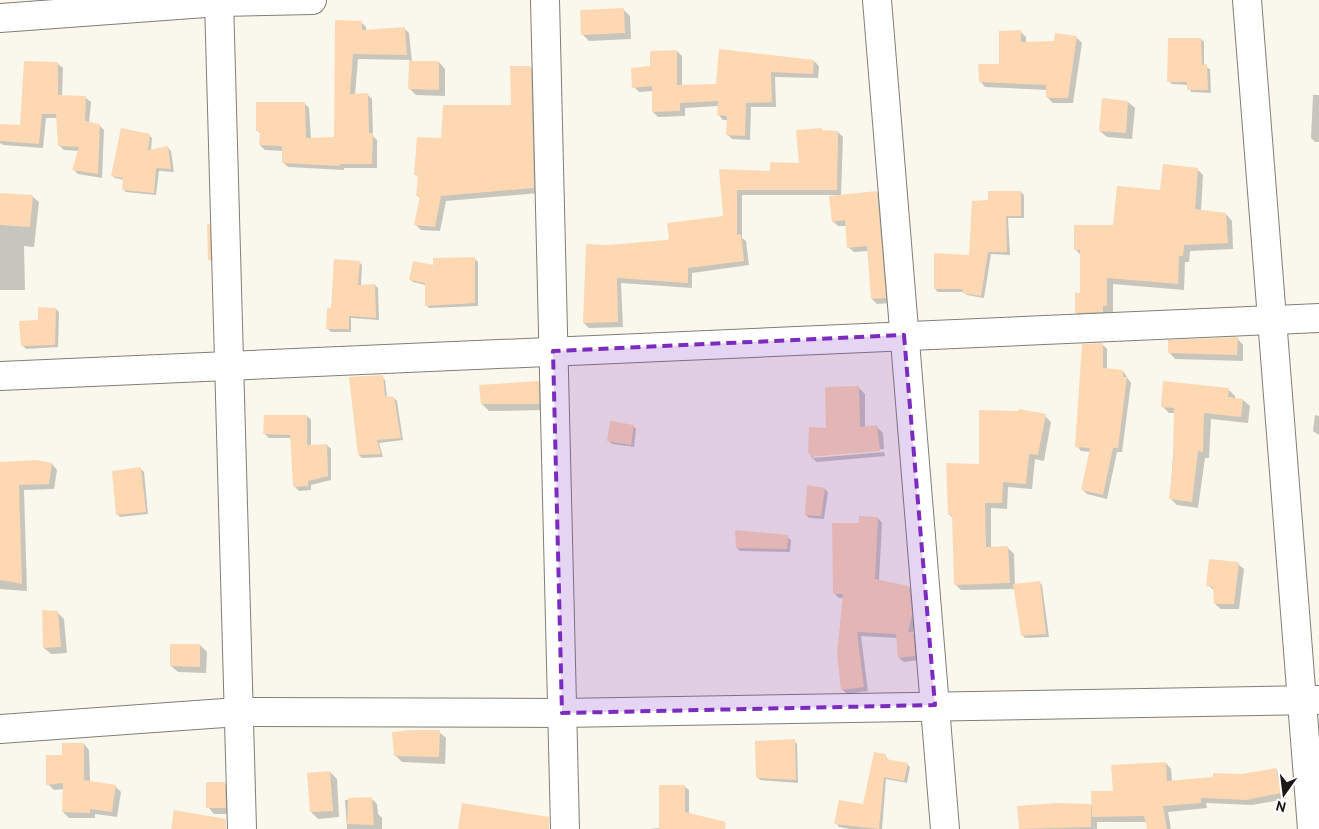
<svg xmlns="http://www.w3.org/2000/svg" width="1319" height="829" viewBox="0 0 1319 829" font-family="Overpass,sans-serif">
  <rect width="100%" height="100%" fill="#faf7ec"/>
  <g fill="#0003">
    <polygon points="623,9 630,16 631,39 589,41 583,35"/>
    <polygon points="336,22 361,22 366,27 366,31 404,28 409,33 412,62 439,62 445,69 445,96 416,95 410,89 410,60 358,59 355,95 367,94 372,99 373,136 377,140 377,168 344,168 344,170 288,167 283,162 283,151 265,150 260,145 261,134 257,130 304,103 309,108 311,139 335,139"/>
    <polygon points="1020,31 1026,37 1026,43 1055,42 1076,37 1082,43 1073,103 1053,103 1048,98 1048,90 985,87 980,81 1000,66"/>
    <polygon points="1201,39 1204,42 1204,66 1210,69 1211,93 1191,92 1188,85 1172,84 1169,81"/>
    <polygon points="677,51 682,56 682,87 717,85 814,61 819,66 818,78 775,77 776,107 751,107 750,140 732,139 727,134 728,120 723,120 718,114 718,106 685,108 685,116 658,117 653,112 653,91 639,92 634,87 651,68"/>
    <polygon points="58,64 63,68 62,97 86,98 91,102 89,123 99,125 104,130 102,178 78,174 73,169 79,151 64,150 59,145 57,118 46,118 43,148 3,145 0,143 0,125 22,127"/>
    <polygon points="530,67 536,72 539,193 446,201 440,231 421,230 416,225 421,199 417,195 419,178 416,174 442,140 512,106"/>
    <polygon points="1313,95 1319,95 1319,142 1315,142 1311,138"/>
    <polygon points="1128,102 1135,108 1132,139 1107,137 1100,131"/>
    <polygon points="823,132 838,132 843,137 841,196 877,192 882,197 890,303 877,304 872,299 868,251 854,252 848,247 847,226 838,226 833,221 837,195 742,195 742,238 746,241 749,265 692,273 692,288 621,283 623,327 589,328 584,323 608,246 666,241 724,217 720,171 771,172 800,164"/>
    <polygon points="149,135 152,138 151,150 168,148 171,151 174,172 159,171 156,195 126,192 123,189 124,180 115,178 112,175"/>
    <polygon points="1197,169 1203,175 1201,211 1226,214 1232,221 1233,249 1190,251 1189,262 1185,262 1184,290 1113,284 1113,312 1109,312 1109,318 1082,319 1076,313 1081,294 1081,255 1076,250"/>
    <polygon points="1021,192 1024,195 1024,218 1008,218 1010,255 991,254 984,298 967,295 963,292 938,292 935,289 970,256 990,201"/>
    <polygon points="0,194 32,196 39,202 34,247 24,246 25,290 0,290"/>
    <polygon points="209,225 216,232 216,266 209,259"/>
    <polygon points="475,259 478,262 478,306 429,308 426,305 426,285 413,282 410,279 434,267"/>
    <polygon points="359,262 362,265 361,286 375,285 378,288 379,320 351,318 351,332 331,332 328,329 332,309"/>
    <polygon points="56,309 59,312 58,347 26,349 23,346 39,321"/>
    <polygon points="1237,338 1243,345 1243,361 1175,359 1169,352"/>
    <polygon points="1102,344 1107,349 1107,369 1123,371 1131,383 1122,452 1117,452 1107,499 1087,494 1083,490 1091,452 1081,451 1077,446"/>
    <polygon points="382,377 385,380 387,397 394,398 397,401 403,440 379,443 383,457 362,458 359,455"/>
    <polygon points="538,382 545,389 545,410 489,411 482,404"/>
    <polygon points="859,388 865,394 865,428 877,427 883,433 884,449 813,455 813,458 884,452 885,456 817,462 811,457 827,430"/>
    <polygon points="1228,389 1235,396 1235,399 1243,400 1250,406 1248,423 1211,419 1209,458 1205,458 1198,508 1177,505 1170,498 1176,413 1169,413 1162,406"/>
    <polygon points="1315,415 1319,416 1319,435 1313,431"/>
    <polygon points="307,416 311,420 311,446 327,445 331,449 331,480 311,485 311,490 299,491 294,486 291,438 269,438 264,433"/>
    <polygon points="1045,416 1051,422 1044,461 1035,459 1032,489 1008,487 1007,509 991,508 991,548 1008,548 1014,554 1015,585 1039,582 1042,585 1049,637 1025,638 1022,635 1015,589 961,590 955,584 953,518 949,514 980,465"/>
    <polygon points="633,426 636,429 634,447 612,444 609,441"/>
    <polygon points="35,461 52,464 57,470 54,489 24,490 27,591 0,589 0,463"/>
    <polygon points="141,469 144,472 148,514 120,517 117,514"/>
    <polygon points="825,489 828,492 824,519 809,518 806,515"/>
    <polygon points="878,518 882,523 879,581 909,587 914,592 916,620 913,633 917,638 919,660 904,662 899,658 898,638 861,636 868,691 847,694 842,689 844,598 839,598 834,593 860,525"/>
    <polygon points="787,537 791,540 790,552 740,551 737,548"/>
    <polygon points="1238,564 1244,569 1239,609 1221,609 1215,604 1215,591 1208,585"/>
    <polygon points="57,612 64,619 67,653 51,654 44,648"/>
    <polygon points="200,645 207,652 206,673 178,672 171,666"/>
    <polygon points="439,732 446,738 445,764 402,762 395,755"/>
    <polygon points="794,741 797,744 798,783 760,780 757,777"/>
    <polygon points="84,744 89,750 90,782 115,786 121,792 117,817 95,814 95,818 69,818 63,812 64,789 54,790 48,784 64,757"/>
    <polygon points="885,755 888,760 907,764 910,767 907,783 886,779 882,829 850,829 839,827 836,823 864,806"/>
    <polygon points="1166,763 1171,769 1172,782 1242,775 1276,769 1281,775 1286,799 1252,805 1206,803 1207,808 1168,812 1171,829 1148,829 1146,822 1097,822 1097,829 1020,829 1018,807 1091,805 1093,807 1114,792"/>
    <polygon points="330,772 337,779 339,817 318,819 311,812"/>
    <polygon points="225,784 231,790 232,814 214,814 208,807"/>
    <polygon points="684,786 689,790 689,815 703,829 650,829 660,828"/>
    <polygon points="371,798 377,804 378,814 382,818 382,829 347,829 345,800"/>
  </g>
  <g fill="#fed8b3">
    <polygon points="624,8 625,33 581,35 580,10"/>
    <polygon points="335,20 362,21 362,30 405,27 407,55 353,54 350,94 368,93 369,133 373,133 372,164 340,164 340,166 282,163 282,146 259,145 260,131 256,131 256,102 305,102 306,138 334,137"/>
    <polygon points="1021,30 1021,42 1054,41 1055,33 1077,36 1068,98 1046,98 1046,85 979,82 978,64 999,64 999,31"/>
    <polygon points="1168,38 1201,38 1202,65 1207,64 1208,90 1187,90 1187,82 1167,82"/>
    <polygon points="719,49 814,60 813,74 771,72 772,102 746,103 745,136 726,135 727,116 717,115 718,101 680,103 680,111 652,112 652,86 632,88 631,68 650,66 650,51 677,50 677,85 716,84"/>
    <polygon points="24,61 58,62 58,95 86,96 85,121 100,124 98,174 72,170 79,147 58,146 56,114 42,114 39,144 0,141 0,124 20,125"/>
    <polygon points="409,61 439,61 439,90 408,89"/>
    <polygon points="510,66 531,66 534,188 441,196 435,227 414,225 420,196 416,196 418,175 414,175 417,137 441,138 443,105 511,105"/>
    <polygon points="1102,98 1128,101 1126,133 1099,131"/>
    <polygon points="121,128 150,134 148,150 168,146 171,169 156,168 154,193 122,190 123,178 111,176"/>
    <polygon points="822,128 822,130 838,131 837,190 737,190 737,235 741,234 744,261 688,268 688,283 617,278 618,322 583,323 586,244 608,245 666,240 669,239 667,223 723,216 719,169 770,171 770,162 799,163 796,130"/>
    <polygon points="1163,164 1198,168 1195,209 1226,213 1228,243 1184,245 1183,256 1179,256 1178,284 1107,278 1107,306 1103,306 1103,312 1075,313 1075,293 1080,293 1080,250 1074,250 1074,225 1113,225 1117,186 1160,190"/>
    <polygon points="877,191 886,298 871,299 867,246 847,248 845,220 832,222 829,196"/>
    <polygon points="988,191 1021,191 1021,216 1006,216 1007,252 988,252 981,296 962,293 963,289 934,289 934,253 969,255 972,201 988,200"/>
    <polygon points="0,193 33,195 30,227 0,225"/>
    <polygon points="207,224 210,224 211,260 208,260"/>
    <polygon points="475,257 475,303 425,306 425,283 409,280 413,261 433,265 433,258"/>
    <polygon points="334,259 360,261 358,285 375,284 376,318 349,316 349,329 326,329 327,308 331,308"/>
    <polygon points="38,307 56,308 55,345 21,346 19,321 38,320"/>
    <polygon points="1238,337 1237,355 1168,353 1168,340"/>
    <polygon points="1103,343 1103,368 1123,370 1123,377 1127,377 1118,448 1113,448 1103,495 1081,490 1090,448 1075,447 1082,344"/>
    <polygon points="383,375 385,396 394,397 401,438 377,440 381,454 358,455 349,377"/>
    <polygon points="539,381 539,404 481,404 479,385"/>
    <polygon points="1163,381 1229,388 1228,397 1243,399 1241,417 1204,413 1203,452 1198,451 1192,502 1169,499 1173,463 1174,408 1161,407"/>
    <polygon points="859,386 860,427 877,425 880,451 810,457 810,454 808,453 809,427 826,428 825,387"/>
    <polygon points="1019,409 1046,414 1038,455 1029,454 1026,484 1003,482 1002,503 985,503 986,547 1008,546 1010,583 954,585 952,515 948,515 946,463 979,464 979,410 1018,411"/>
    <polygon points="264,415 307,415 307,445 327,444 328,476 308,481 308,486 293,487 290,435 263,434"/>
    <polygon points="610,421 634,425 631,445 607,441"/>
    <polygon points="36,460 52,463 49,484 19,485 22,584 0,580 0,462"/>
    <polygon points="141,467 146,512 116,515 112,471"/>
    <polygon points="807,485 825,488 821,516 805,515"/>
    <polygon points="859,516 878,517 875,579 909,586 912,614 908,632 913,632 915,656 898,658 896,634 857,632 864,687 841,690 837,654 843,594 833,594 832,523 859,523"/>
    <polygon points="735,530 788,535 787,549 736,548"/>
    <polygon points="1209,559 1239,562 1234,604 1214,604 1213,587 1206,586"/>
    <polygon points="1040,581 1046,634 1021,636 1013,584"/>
    <polygon points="42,610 58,611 61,647 43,648"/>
    <polygon points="170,644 200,644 200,667 170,666"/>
    <polygon points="412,730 440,730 439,757 394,756 392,732"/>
    <polygon points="795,739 796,780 756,778 755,741"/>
    <polygon points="62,743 84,743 84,780 116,785 112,812 90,809 90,813 62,812 63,783 46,785 46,755 62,755"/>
    <polygon points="874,752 886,754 886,759 908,763 904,781 884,777 879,829 834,824 839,800 863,804"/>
    <polygon points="1166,762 1167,781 1213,777 1213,773 1242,774 1276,768 1281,793 1246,800 1201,798 1201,803 1163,806 1167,829 1147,829 1144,816 1092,817 1091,791 1113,791 1111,765"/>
    <polygon points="330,771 333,811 310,812 307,773"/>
    <polygon points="206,782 225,782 226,808 206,808"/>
    <polygon points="659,785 685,785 685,812 726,822 725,829 659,829"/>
    <polygon points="372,797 374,825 347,824 348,798"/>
    <polygon points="462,803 549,817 549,829 458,829"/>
    <polygon points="1057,803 1091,804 1091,827 1019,829 1017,806"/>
    <polygon points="174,810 226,819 226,829 171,829"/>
  </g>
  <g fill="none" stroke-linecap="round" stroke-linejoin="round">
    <defs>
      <g id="minor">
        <polyline points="219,0 242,829"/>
        <polyline points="545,0 565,829"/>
        <polyline points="877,0 945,829"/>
        <polyline points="0,18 219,2 312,0"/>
        <polyline points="0,376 1319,318"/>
        <polyline points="0,729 238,712 562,713 1319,700"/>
      </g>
      <polyline id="major" points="1247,0 1312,829"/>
    </defs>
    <use href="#minor" stroke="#817f75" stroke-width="30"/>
    <use href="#major" stroke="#817f75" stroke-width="30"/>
    <use href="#minor" stroke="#fff" stroke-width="28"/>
    <use href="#major" stroke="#fff" stroke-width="28"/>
  </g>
  <path fill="#7b2cbf" fill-opacity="0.2" stroke="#7b2cbf" stroke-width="4" stroke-dasharray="10 6" stroke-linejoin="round" d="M904 335 935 705 562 713 553 351Z"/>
  <g transform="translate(1284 794) rotate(194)" stroke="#ffffff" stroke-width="4" paint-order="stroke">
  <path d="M0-4L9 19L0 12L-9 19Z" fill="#191814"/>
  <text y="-8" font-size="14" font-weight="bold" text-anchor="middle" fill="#191814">N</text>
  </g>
</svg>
